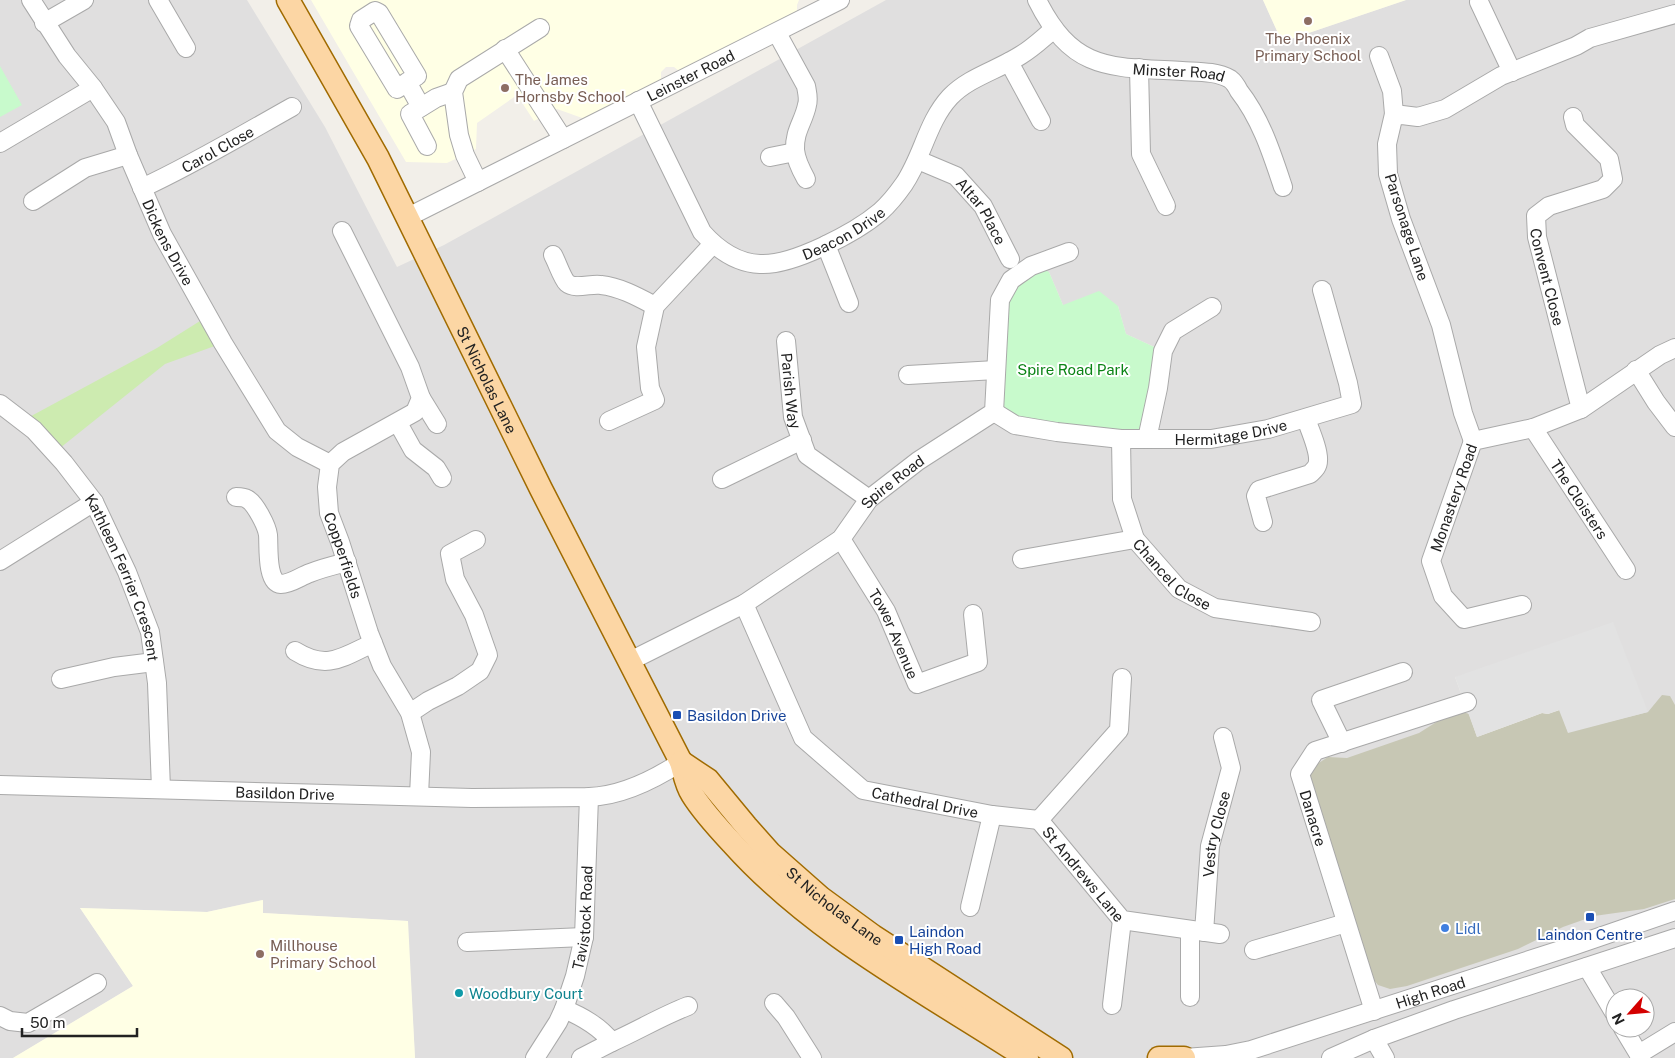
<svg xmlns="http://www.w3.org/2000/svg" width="1675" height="1058" viewBox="0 0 1675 1058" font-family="'Public Sans',sans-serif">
  <rect width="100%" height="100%" fill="#f2efe9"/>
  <path fill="#e0dfdf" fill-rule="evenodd" d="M0 0H247L325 127 397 267 444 245 886 0H1263L1282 42 1406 0H1675V1058H415L407 921 262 913V900L207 912 80 908 133 986 13 1058H0ZM1049 272 1063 305 1118 306 1126 334 1163 351 1000 300ZM1455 677H1456L1648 712 1560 710 1477 737ZM1615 998H1645V1028H1615Z"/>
  <g fill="#ffffe5">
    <polygon points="311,0 799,0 797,5 797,12 679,71 674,67 666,67 661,72 661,80 585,119 557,109 534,121 517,95 477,123 476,149 447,163 406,162"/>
    <polygon points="1263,0 1406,0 1282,42"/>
    <polygon points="263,900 263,913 408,921 415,1058 13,1058 133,986 80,908 207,912"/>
  </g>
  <polygon fill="#c7c7b4" points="1662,695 1670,696 1675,705 1675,899 1644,909 1594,916 1563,927 1518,949 1407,986 1390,989 1378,985 1373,979 1309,778 1314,766 1328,757 1347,758 1419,733 1438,721 1459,713 1466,713 1469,714 1477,737 1542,713 1548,714 1560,710 1568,732 1648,712"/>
  <polygon fill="#cdebb0" points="208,316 223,343 165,364 55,452 22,421 157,348"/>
  <g fill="#c8facc">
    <polygon points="0,66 22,105 0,117"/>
    <polygon points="1042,269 1049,272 1063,305 1099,291 1118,306 1126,334 1163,351 1147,439 1098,437 994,412 1011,280"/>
  </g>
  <polygon fill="#e2e2e2" points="1613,622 1648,712 1568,733 1559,710 1548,714 1542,713 1477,737 1455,677"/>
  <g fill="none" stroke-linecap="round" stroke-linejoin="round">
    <defs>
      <g id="minor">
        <path id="s1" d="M31 0 67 56 93 88 116 122 128 155 162 234 223 343 277 431 297 447 330 464"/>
        <polyline points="158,0 186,48"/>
        <path id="s2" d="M1037 0C1073 72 1110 67 1182 71 1197 72 1216 71 1230 79 1234 82 1237 87 1239 91 1261 119 1272 154 1283 187"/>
        <polyline points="1479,2 1512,72"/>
        <polyline points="44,23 84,0"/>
        <path d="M777 33 806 86C807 92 809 99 807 105 804 121 794 131 795 150 796 160 801 170 806 179"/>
        <polyline points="505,49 563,139"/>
        <polyline points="1379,56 1392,91 1394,114"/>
        <polyline points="1009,62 1041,121"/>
        <polyline points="1139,68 1141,154 1166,206"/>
        <polyline points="407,82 397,89 359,26 361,20 375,11 379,13 417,76 407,82 421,107"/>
        <path id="s3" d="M638 101 702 232C717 249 736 263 760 264 792 266 855 233 880 212 889 204 897 194 904 184 923 156 927 122 950 97 969 77 998 70 1021 55 1033 48 1043 38 1054 29"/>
        <path id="s4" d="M1573 117 1575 125 1609 159 1613 179 1603 189 1549 206 1536 216 1537 237 1581 409"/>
        <polyline points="0,143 93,88"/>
        <polyline points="427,146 410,114 436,98 453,92"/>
        <polyline points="770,157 795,152"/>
        <path id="s5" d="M918 160 956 176 983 206 1010 259"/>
        <polyline points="478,182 465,155 459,135 453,92 459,79 540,28"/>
        <path id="s6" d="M142 188C194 164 242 135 292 107"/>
        <polyline points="33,201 85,168 128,155"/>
        <path id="s7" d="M408 217 840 0"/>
        <path id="s8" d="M342 231 410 367 421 398 415 412 343 452 330 464 327 487 329 513 340 542 369 633 382 666 410 713 421 752 419 796"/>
        <polyline points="826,245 849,303"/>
        <path d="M553 255C557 262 562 278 567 283 575 290 592 283 601 285 620 287 638 297 655 306"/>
        <path id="s9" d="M786 341 793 417 807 455 869 499"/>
        <polyline points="1636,370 1656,402 1675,427"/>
        <polyline points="908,375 996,370"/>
        <polyline points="421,398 437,424"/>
        <path id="s10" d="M0 404 34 430 64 463 94 502 127 572 150 632 157 683 161 789"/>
        <path id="s11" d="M994 412 1015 425 1057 432 1121 439H1211L1268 429 1352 404 1348 383 1322 290"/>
        <polyline points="609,421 655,400 650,388 646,347 655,306 713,244"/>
        <polyline points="398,423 413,450 436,468 442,478"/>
        <path id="s12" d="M1533 428 1626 570"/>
        <path id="s13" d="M1121 439 1122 499 1135 539 1179 589 1215 608 1311 622"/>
        <polyline points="1147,439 1158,388 1163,351 1173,331 1212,307"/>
        <polyline points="1473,441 1463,413 1441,325 1401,219 1388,174 1387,144 1394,114 1418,117 1445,109 1501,76 1576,46 1590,38 1675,14"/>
        <polyline points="722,479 802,440"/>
        <path d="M236 497C240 497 244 497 247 499 255 503 267 526 268 535 269 545 266 583 281 584 291 584 301 576 310 573 322 568 335 565 347 562"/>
        <path d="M1263 522 1256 496 1259 490 1310 474C1314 470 1318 467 1318 461 1319 450 1310 430 1306 419"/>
        <path id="s14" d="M841 539 886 611 917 684 978 662 973 614"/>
        <polyline points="1022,559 1135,539"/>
        <polyline points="0,561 94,502"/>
        <path id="s15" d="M744 604 803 738 863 790 992 815 1039 820 1119 730 1122 678"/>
        <path id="s16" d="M1522 605 1464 619 1443 596 1431 561 1473 441 1533 428 1581 409 1660 355 1675 348"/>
        <path d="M295 651C327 671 343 657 373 643"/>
        <path id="s17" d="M630 661 744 604 841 539 869 499 918 461 994 412 1000 300 1011 280 1018 275 1031 266 1069 252"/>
        <polyline points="61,679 114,667 154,662"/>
        <polyline points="410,713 428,701 458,686 480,671 488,655 474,615 455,579 450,554 476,540"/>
        <polyline points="1342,743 1321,700 1403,672"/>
        <path id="s18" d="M0 785 472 798 589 797C621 796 655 779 681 762"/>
        <path id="s19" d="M1039 820 1122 920 1220 934"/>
        <polyline points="970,907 992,815"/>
        <polyline points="1190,930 1190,997"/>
        <path id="s20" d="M1204 932 1210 846 1231 768 1223 737"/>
        <polyline points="467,942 584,937"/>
        <polyline points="1254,950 1346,923"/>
        <polyline points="1587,967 1615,1014"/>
        <polyline points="774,1003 786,1017 812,1058"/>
        <polyline points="1112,1005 1122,920"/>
        <path d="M564 1009C583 1017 599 1026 612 1042L581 1058"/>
        <polyline points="1374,1011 1300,774 1315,751 1467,702"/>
        <polyline points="0,1016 10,1021 28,1023 97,983"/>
        <polyline points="1623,1028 1641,1058"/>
        <polyline points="1374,1039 1385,1058"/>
        <path d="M612 1042C637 1031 662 1016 688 1006"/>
        <polyline points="1639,1054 1675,1032"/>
        <path id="s21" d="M535 1058 558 1022 564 1009 575 976 584 937 589 797"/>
        <path id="s22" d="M1184 1058 1226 1055 1251 1050 1573 946 1675 911"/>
        <polyline points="1331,1058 1374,1039 1454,1010 1675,938"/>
      </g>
      <g id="major">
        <path id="s23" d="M288 0 378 158 541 489 681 762C684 772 686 785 692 794 703 812 719 829 733 844 815 935 926 992 1027 1058"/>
        <path id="s24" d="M681 762 708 780 746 826 770 853 821 898 873 936 1061 1058"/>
        <polyline points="1159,1058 1184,1058"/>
      </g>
    </defs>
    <use href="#minor" stroke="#a9a9a9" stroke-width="20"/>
    <use href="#major" stroke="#a06b00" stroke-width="25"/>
    <use href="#minor" stroke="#fff" stroke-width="18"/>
    <use href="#major" stroke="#fcd6a4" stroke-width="22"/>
  </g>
  <g fill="#8d6e63" stroke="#fff" stroke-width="2">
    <circle cx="1308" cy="21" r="5"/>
    <circle cx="505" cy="88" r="5"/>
    <circle cx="260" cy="954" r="5"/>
  </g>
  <g fill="#1a4fb4" stroke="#fff" stroke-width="2">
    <rect x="672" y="710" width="10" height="10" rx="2.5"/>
    <rect x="1585" y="912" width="10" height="10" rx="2.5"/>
    <rect x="894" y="935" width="10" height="10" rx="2.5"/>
  </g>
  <circle fill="#3f7fe0" stroke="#fff" stroke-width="2" cx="1445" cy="928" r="5"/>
  <circle fill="#0f9aa8" stroke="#fff" stroke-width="2" cx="459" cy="993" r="5"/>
  <g text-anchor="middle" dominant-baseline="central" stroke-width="4" stroke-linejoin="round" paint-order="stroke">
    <g font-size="15" fill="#785e54" stroke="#fff" text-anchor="start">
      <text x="1308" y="38" text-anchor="middle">The Phoenix<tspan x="1308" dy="17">Primary School</tspan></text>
      <text x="515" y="79">The James<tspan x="515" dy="17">Hornsby School</tspan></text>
      <text x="270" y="945">Millhouse<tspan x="270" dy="17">Primary School</tspan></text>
    </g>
    <g font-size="15" fill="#222" stroke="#fff">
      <text stroke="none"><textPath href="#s2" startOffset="171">Minster Road</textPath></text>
      <text stroke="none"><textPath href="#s7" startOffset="316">Leinster Road</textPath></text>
      <text stroke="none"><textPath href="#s6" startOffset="85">Carol Close</textPath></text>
      <text stroke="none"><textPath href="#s5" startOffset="85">Altar Place</textPath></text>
      <text transform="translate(1407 227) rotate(72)">Parsonage Lane</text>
      <text stroke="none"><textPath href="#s3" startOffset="304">Deacon Drive</textPath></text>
      <text stroke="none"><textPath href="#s1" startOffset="280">Dickens Drive</textPath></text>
      <text stroke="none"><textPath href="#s4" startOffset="226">Convent Close</textPath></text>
      <text stroke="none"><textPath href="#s23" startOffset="429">St Nicholas Lane</textPath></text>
      <text stroke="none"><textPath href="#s9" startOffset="50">Parish Way</textPath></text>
      <text stroke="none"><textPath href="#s11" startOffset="242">Hermitage Drive</textPath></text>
      <text stroke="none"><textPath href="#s17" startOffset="322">Spire Road</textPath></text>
      <text stroke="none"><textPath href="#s16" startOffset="195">Monastery Road</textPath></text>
      <text stroke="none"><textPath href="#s12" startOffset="85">The Cloisters</textPath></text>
      <text stroke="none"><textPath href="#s8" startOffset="394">Copperfields</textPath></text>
      <text stroke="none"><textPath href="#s13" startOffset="154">Chancel Close</textPath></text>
      <text stroke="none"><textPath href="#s10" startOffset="218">Kathleen Ferrier Crescent</textPath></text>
      <text stroke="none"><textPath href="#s14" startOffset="109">Tower Avenue</textPath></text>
      <text stroke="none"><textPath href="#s18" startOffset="285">Basildon Drive</textPath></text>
      <text stroke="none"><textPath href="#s15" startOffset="289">Cathedral Drive</textPath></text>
      <text transform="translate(1313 818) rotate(73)">Danacre</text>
      <text stroke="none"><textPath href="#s20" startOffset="99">Vestry Close</textPath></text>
      <text stroke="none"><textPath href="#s19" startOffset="70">St Andrews Lane</textPath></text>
      <text stroke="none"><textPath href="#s24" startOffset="212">St Nicholas Lane</textPath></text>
      <text stroke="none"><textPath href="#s21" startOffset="151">Tavistock Road</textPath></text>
      <text stroke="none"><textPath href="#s22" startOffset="256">High Road</textPath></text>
    </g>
    <g font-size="15" fill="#0c8416" stroke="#fff">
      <text x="1073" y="369">Spire Road Park</text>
    </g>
    <g font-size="15" fill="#164399" stroke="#fff" text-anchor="start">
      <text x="687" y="715">Basildon Drive</text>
      <text x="909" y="931">Laindon<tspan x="909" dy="17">High Road</tspan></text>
      <text x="1590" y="934" text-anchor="middle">Laindon Centre</text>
    </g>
    <g font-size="15" fill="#366cbe" stroke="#fff" text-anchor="start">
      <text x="1455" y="928">Lidl</text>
    </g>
    <g font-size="15" fill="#0d838f" stroke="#fff" text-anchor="start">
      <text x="469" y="993">Woodbury Court</text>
    </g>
  </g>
  <g transform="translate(1630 1013) rotate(243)"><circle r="24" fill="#ffffff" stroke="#a7a7a7"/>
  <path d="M0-4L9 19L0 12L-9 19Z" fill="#d40000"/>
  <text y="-8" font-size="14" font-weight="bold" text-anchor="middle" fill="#222222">N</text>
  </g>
  <path d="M22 1028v8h115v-8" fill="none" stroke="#222222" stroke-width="2.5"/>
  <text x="30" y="1028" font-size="15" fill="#222222" stroke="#ffffff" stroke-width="4" paint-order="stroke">50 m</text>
</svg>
